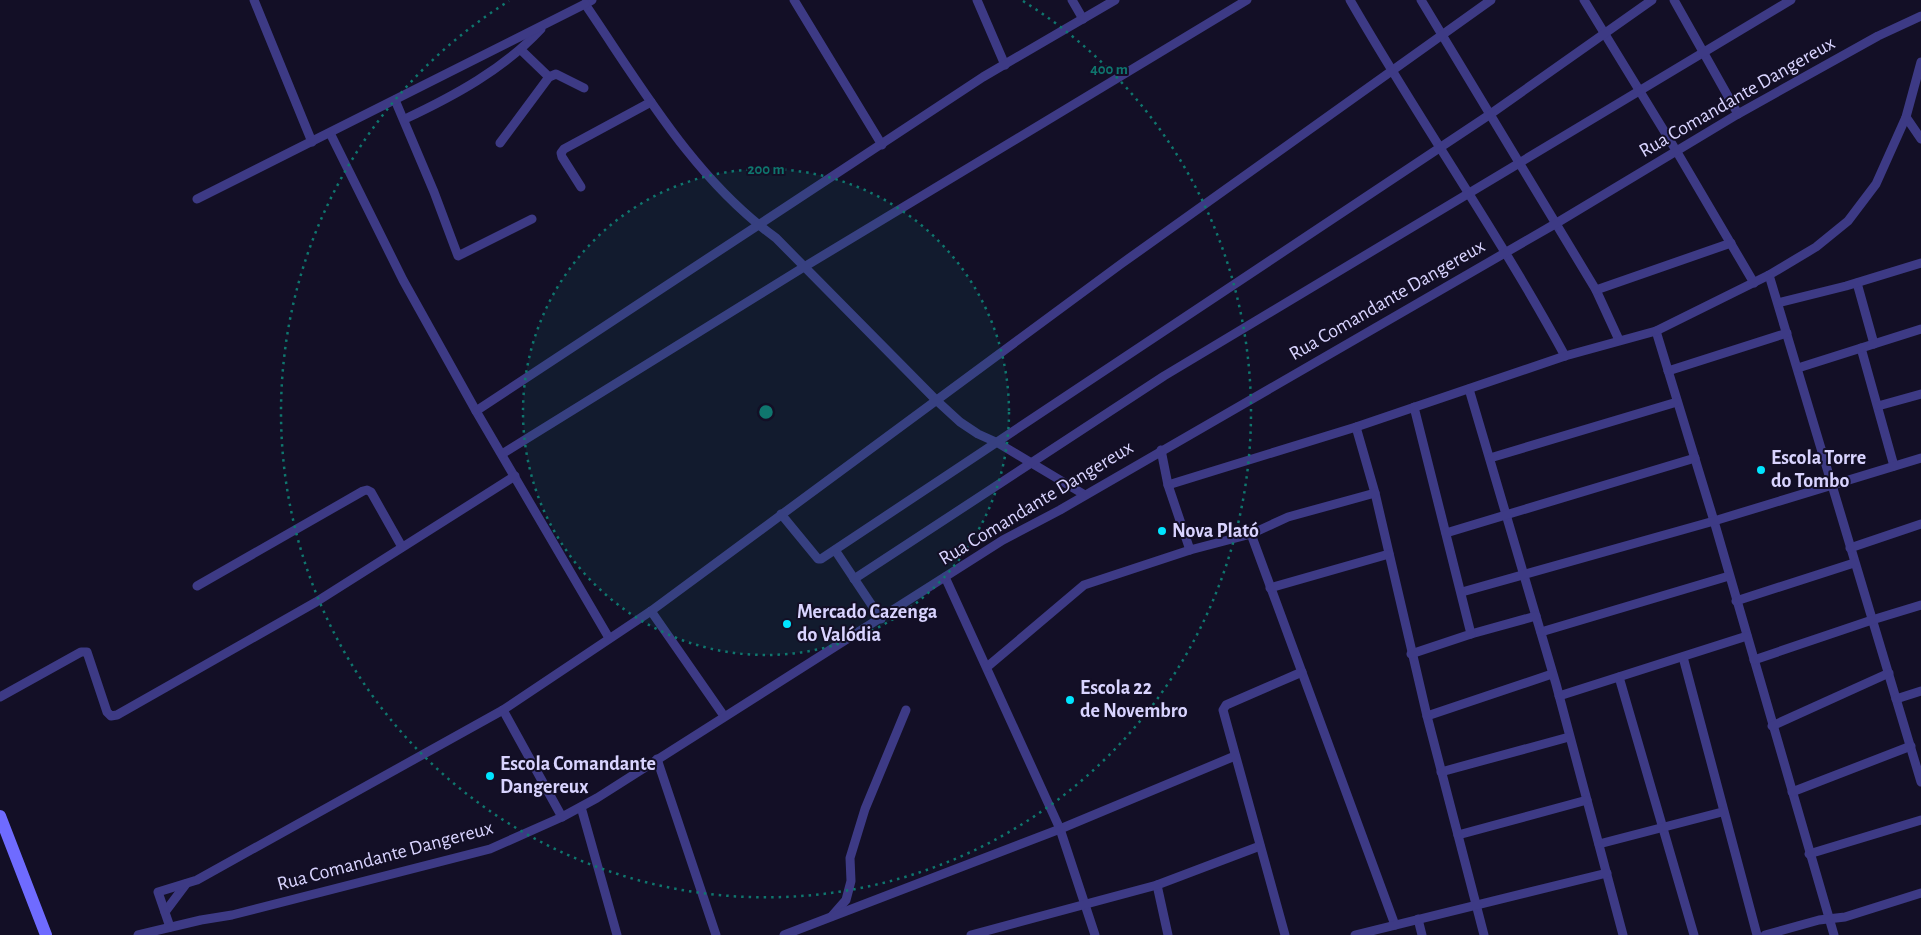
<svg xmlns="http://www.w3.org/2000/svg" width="1921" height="935" viewBox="0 0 1921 935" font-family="'Alegreya Sans',sans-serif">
  <rect width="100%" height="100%" fill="#130f26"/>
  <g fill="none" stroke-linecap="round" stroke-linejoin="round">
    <g stroke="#3d3a85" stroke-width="9">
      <polyline points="254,0 312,142"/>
      <path d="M592 0 585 4C641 86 694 179 776 238L936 400 960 422 978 434 998 443 1085 495"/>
      <polyline points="794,0 882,145"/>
      <polyline points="977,0 1005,65"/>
      <polyline points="1072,0 1083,19"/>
      <path d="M1350 0C1419 120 1499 234 1565 356"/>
      <polyline points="1421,0 1596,290 1619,340"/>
      <polyline points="1584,0 1677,152 1754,283"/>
      <polyline points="1674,0 1738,114"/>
      <polyline points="549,77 556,74 584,88"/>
      <polyline points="395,100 434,192 458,256 532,219"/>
      <polyline points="1906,117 1921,139"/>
      <path d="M405 119C454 96 504 69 541 29"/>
      <polyline points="330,133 403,280 476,411 609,638"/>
      <polyline points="500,143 549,77 521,50"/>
      <polyline points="581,187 562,157 561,153 564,149 651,102"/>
      <polyline points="197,199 585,4"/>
      <polyline points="1769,275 1921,782"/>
      <polyline points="1857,283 1874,344"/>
      <polyline points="1596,290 1731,243"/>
      <polyline points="1778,303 1846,286 1921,263"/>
      <polyline points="1656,331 1714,521 1834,935"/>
      <polyline points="1861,348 1894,466"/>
      <polyline points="1798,368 1921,329"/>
      <polyline points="1668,371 1787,333"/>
      <polyline points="1469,389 1556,684 1623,935"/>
      <polyline points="1878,406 1921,394"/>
      <polyline points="476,411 983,77 1115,0"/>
      <polyline points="1356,427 1375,493 1427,716 1484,935"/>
      <polyline points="1161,450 1168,485 1190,550"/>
      <polyline points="502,454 804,267 1247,0"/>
      <polyline points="1490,458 1677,402"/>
      <polyline points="1168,485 1356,427 1565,356 1656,331 1769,275 1816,247 1848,221 1876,184 1906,117 1921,62"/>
      <polyline points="781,514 818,559 821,559 1489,115 1652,0"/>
      <polyline points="1446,533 1695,458"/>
      <polyline points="1251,534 1395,925"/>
      <polyline points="1850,548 1921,524"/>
      <polyline points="835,550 881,619"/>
      <polyline points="945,577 1060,829 1095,935"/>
      <polyline points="854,579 1164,376 1791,0"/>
      <polyline points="197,586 363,491 367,490 371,492 402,547"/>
      <polyline points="1270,588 1389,554"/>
      <polyline points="1462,592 1714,521 1921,458"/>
      <polyline points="1736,601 1854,563"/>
      <polyline points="651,611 724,716"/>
      <polyline points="1541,632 1729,576"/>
      <polyline points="1471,634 1536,616"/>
      <polyline points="1411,654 1471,634 1414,407"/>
      <polyline points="1683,657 1757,935"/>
      <polyline points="1754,660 1872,620 1921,605"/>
      <polyline points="987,667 1084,585 1190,550 1251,534 1288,517 1375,493"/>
      <polyline points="1619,677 1694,935"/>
      <polyline points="1559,696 1747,636"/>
      <polyline points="0,697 81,652 87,652 107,712 111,716 117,715 316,602 515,476"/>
      <polyline points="1896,699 1921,691"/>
      <polyline points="503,710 562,817"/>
      <polyline points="1427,716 1552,674"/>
      <polyline points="1772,726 1889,673"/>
      <polyline points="657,759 716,935"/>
      <polyline points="1441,772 1569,737"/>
      <polyline points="1792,792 1911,746"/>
      <polyline points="581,807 617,935"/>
      <polyline points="1458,835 1587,800"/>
      <polyline points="1599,844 1722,812"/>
      <polyline points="1809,854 1921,820"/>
      <polyline points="1157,885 1168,935"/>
      <polyline points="165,912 186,884"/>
      <polyline points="832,916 846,900 851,881 850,858 865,809 906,710"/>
      <polyline points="1418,919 1422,935"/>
      <polyline points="170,927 158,892 197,880 503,710 651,611 1121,264 1491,0"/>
      <polyline points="138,935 201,920 232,915 490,849 562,817 597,798 1003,540 1060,510 1555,224 1738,114 1878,36 1921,16"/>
      <polyline points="784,935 1060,829 1235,756"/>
      <polyline points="971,935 1157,885 1260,846"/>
      <polyline points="1285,935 1223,710 1226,705 1302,672"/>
      <polyline points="1355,935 1607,873"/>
      <polyline points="1765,935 1819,920 1845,917 1921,893"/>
    </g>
    <polyline stroke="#6f6bff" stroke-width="12" points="0,816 46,935"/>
  </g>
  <circle cx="766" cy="412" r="243" fill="#0f766e" fill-opacity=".12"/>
  <g fill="none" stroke="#0f766e" stroke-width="2.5" stroke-dasharray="2.5 5">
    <circle cx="766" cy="412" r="243"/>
    <path d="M1023 1A485 485 0 1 1 509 1"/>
  </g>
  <g fill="#00e5ff" stroke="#130f26" stroke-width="2">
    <circle cx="1761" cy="470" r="5"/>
    <circle cx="1162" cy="531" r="5"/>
    <circle cx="787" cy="624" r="5"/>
    <circle cx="1070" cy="700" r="5"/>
    <circle cx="490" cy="776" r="5"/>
  </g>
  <g text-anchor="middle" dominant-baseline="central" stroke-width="4" stroke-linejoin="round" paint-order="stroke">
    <g font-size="20" fill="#d9d4ff" stroke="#130f26">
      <text transform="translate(1737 97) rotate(-30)">Rua Comandante Dangereux</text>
      <text transform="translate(1387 300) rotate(-30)">Rua Comandante Dangereux</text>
      <text transform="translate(1036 503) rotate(-31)">Rua Comandante Dangereux</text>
      <text transform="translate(385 856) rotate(-15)">Rua Comandante Dangereux</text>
    </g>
    <g font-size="20" font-weight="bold" fill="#d9d4ff" stroke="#130f26" text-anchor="start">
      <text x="1771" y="458">Escola Torre<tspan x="1771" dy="23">do Tombo</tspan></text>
      <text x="1172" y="531">Nova Plató</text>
      <text x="797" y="612">Mercado Cazenga<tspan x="797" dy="23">do Valódia</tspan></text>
      <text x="1080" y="688">Escola 22<tspan x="1080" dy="23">de Novembro</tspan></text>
      <text x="500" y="764">Escola Comandante<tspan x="500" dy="23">Dangereux</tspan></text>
    </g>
  </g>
  <circle cx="766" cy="412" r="8" fill="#0f766e" stroke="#130f26" stroke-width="2.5"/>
  <g font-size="15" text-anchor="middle" font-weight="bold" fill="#0f766e" stroke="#130f26" stroke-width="4" stroke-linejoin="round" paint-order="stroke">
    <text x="1109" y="74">400 m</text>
    <text x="766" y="174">200 m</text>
  </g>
</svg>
